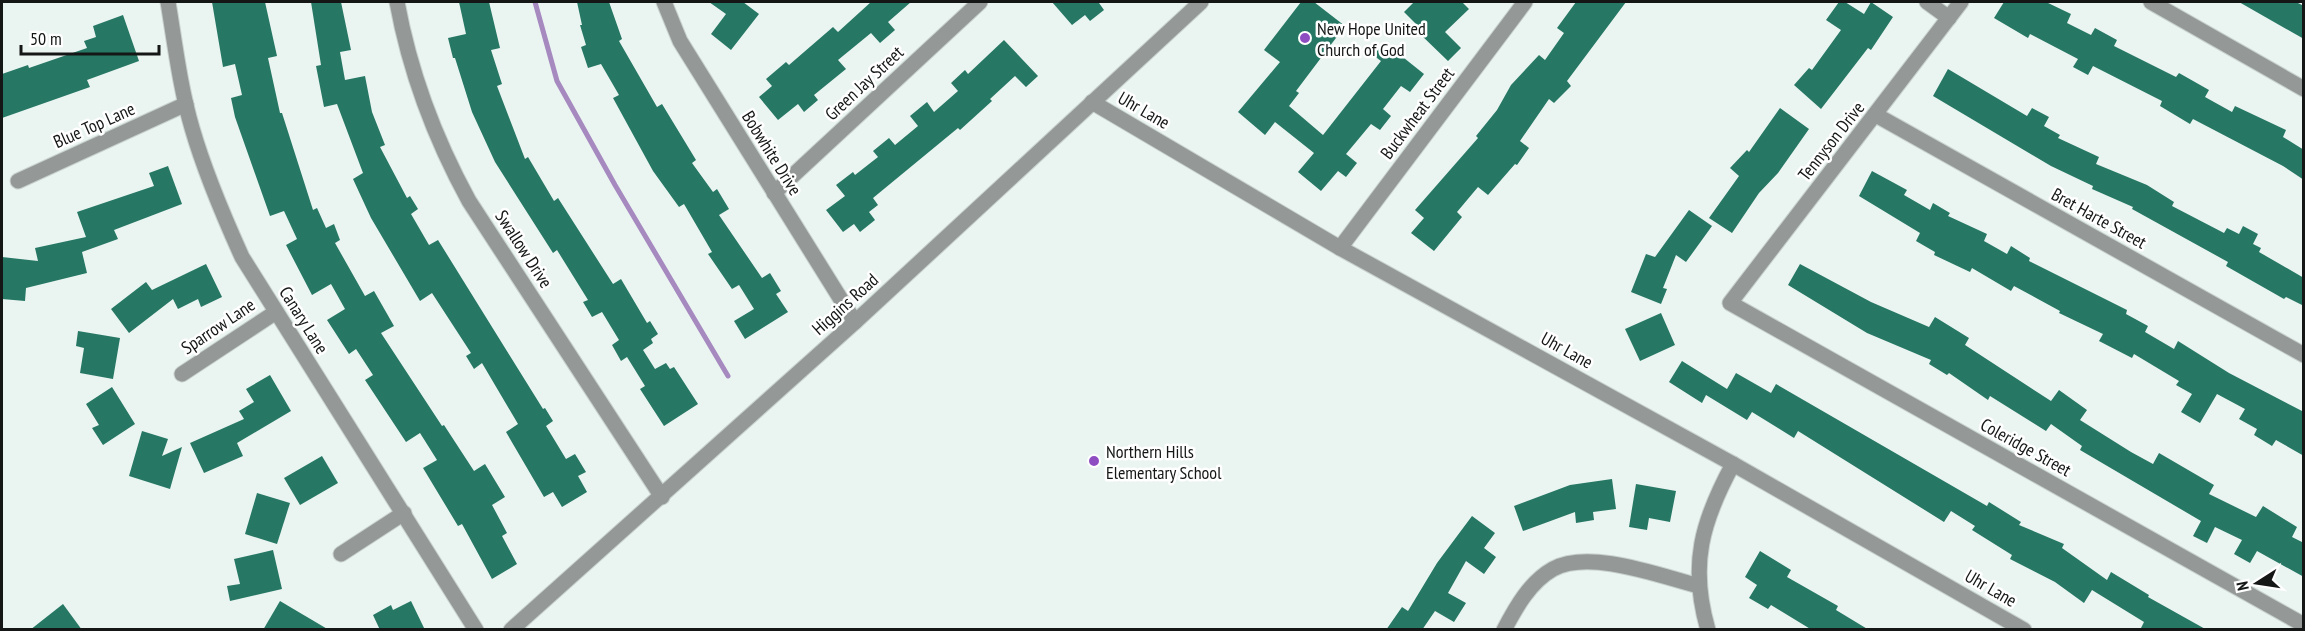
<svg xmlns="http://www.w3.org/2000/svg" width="2305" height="631" viewBox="0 0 2305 631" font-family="'PT Sans Narrow',sans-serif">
  <rect width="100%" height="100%" fill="#eaf4f1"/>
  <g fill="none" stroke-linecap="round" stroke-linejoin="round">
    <polyline stroke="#a589bf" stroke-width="5" points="535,2 557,81 615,185 728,376"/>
  </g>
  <g fill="#267864">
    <polygon points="212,2 265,2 277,56 268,58 280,113 282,113 313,210 317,208 326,228 334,224 340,240 335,243 365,296 374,291 394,326 381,333 442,426 444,425 474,471 485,464 505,497 492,505 507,533 502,536 517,564 492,579 462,524 458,526 423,468 437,460 420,433 406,442 365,380 373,375 356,349 349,354 327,320 345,309 331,284 312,295 286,245 297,239 284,211 270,216 235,117 231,98 242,95 235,64 223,67"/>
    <polygon points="311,2 341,2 351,50 340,52 345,80 365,76 372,112 385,145 380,147 407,198 410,196 418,209 411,214 429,245 438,240 543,409 545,408 553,421 546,426 566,459 575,454 586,472 578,476 587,492 562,507 553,492 544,497 506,432 518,424 482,363 474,369 466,356 471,353 432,293 420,301 371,218 353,179 363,173 337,104 324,107 316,66 321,65"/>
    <polygon points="459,2 489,2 500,48 491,50 502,84 497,86 525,159 528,157 554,201 558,198 613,284 621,279 647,323 650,321 658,334 651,339 653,343 643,350 655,369 666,363 670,369 674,367 698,404 664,426 640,389 645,386 627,357 621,361 612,345 619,340 602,312 592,317 583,302 588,300 557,250 553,253 495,162 472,112 455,58 453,58 448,38 466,34"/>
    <polygon points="577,2 609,2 622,39 619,41 657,107 662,104 696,160 692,163 713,192 717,189 729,209 719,215 762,278 770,273 781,291 776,294 788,312 745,339 734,321 754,309 739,285 732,289 708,254 712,252 684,204 679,207 653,171 613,98 619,95 601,64 588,68 581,47 586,45 580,25 582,25"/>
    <polygon points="709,2 743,2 759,14 731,50 711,34 726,14"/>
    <polygon points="871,2 911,2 888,22 895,30 880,43 871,33 838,60 846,69 814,95 818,100 804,112 798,104 778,120 759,97 772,86 766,79 786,62 789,65 833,27 838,32"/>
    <polygon points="1052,2 1101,2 1099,3 1104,10 1090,21 1085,15 1072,25"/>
    <polygon points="1301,2 1314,2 1345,26 1296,91 1299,93 1289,106 1323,135 1381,61 1373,55 1384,42 1424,74 1410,92 1401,86 1383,109 1391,116 1380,130 1371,124 1346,154 1357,163 1346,177 1338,171 1321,191 1298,172 1314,153 1275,122 1265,135 1238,112 1280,62 1264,50"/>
    <polygon points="1414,2 1462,2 1469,9 1445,32 1461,48 1448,61 1420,34 1423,31 1404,12"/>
    <polygon points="1576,2 1626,2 1567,81 1571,86 1554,103 1549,99 1520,141 1529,148 1517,165 1515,164 1488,195 1478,187 1457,212 1462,217 1434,251 1411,233 1424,218 1415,210 1478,138 1476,136 1497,110 1511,85 1539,55 1545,60 1564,33 1557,28"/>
    <polygon points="1839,2 1845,2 1864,14 1871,2 1893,17 1871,50 1868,48 1821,109 1794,85 1809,68 1812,70 1841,30 1826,20"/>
    <polygon points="2004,2 2046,2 2071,14 2067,23 2091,35 2095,28 2117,40 2114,46 2176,77 2179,73 2209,90 2205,97 2232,112 2235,106 2286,130 2283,137 2304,150 2304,180 2283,166 2193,119 2190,124 2160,106 2162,101 2093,66 2088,75 2073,67 2078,59 2030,34 2028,38 1994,18"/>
    <polygon points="2239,2 2296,2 2304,6 2304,39"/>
    <polygon points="123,15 139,61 87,80 90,87 2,118 2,74 28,65 29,68 87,48 84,41 96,37 93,26"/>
    <polygon points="1004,40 1038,76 1026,87 1015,76 990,99 992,101 960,130 958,128 873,198 878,205 869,212 875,220 860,232 854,224 843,232 826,210 845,196 836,185 853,172 855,175 878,157 873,151 889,138 895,145 918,126 910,116 927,102 934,112 958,91 951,83 965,70 968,74"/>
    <polygon points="1948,69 2027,116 2032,108 2049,117 2044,126 2060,135 2058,138 2099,157 2096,164 2147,185 2174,202 2172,206 2224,233 2227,228 2239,234 2243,226 2258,234 2253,244 2261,248 2259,252 2304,278 2304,306 2286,297 2284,299 2226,266 2228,262 2132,209 2133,207 2092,189 2093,186 2051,166 1933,96"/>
    <polygon points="1780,108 1809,129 1778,173 1759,193 1732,233 1709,218 1739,176 1730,168 1747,150 1749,152"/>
    <polygon points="168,166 182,204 114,230 118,239 82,252 87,273 26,288 25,301 2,299 2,257 38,261 35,248 86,237 77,212 154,186 149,173"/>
    <polygon points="1872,171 1907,190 1904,195 1930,210 1933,203 1950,213 1948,216 1987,234 1984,241 2007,254 2011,246 2030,258 2029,261 2127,310 2126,314 2148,326 2145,332 2174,349 2178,341 2229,373 2304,412 2304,456 2276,440 2272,446 2254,435 2257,429 2239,419 2245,409 2217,394 2200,423 2181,412 2192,394 2176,385 2179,381 2134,354 2132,358 2099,341 2103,334 2059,313 2060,311 2014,286 2011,291 1972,268 1970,272 1934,255 1935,252 1916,241 1920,233 1859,196"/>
    <polygon points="1689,210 1712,226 1686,262 1676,255 1663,288 1667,289 1661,304 1631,292 1646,254 1655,257"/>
    <polygon points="206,264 222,297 201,307 198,299 178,309 173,299 129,333 111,309 146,282 152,290"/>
    <polygon points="1800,264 1871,302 1929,327 1935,317 1969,338 1965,345 2051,401 2059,390 2087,410 2080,420 2131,452 2153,464 2159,453 2214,485 2209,494 2256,517 2263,506 2297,527 2292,537 2304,543 2304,577 2257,551 2250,563 2234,554 2242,540 2215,527 2207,543 2193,536 2201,521 2080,450 2082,446 2051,424 2046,431 1990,396 1988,400 1949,373 1947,375 1929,364 1931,360 1867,333 1788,285"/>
    <polygon points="1661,313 1675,345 1640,361 1625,329"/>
    <polygon points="78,331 120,338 113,379 80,373 84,348 76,346"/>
    <polygon points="1682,361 1727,389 1736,373 1771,393 1776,384 1987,506 1989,502 2021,522 2019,525 2064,544 2062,548 2107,580 2111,572 2149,595 2148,597 2207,630 2140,630 2144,622 2092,590 2084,603 2055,582 2010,559 2012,555 1972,530 1975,526 1951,511 1944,522 1798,431 1794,438 1752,412 1747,420 1706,395 1702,403 1669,382"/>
    <polygon points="270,375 291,411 237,443 243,456 204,473 190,443 244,419 239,411 254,402 246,389"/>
    <polygon points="112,387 135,424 103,445 92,428 99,425 86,404"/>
    <polygon points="142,431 168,439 162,456 182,447 170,489 129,476"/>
    <polygon points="322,456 338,483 300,505 284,478"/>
    <polygon points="1612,479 1616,509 1593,512 1594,520 1576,523 1575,512 1523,531 1514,506 1570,485"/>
    <polygon points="1636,484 1676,491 1670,522 1649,518 1647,530 1629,527"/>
    <polygon points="257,493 290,503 277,544 245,534"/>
    <polygon points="1472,516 1495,533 1484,548 1496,557 1484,574 1466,561 1448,593 1466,603 1454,622 1435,611 1422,630 1386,630 1402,607 1408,611 1437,563"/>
    <polygon points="273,550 282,589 230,601 227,586 240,584 234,559"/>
    <polygon points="1760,551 1791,570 1787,577 1838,606 1836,610 1869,630 1812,630 1771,605 1768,609 1749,598 1757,585 1745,577"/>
    <polygon points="280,601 329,630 263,630"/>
    <polygon points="411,601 425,630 380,630 373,615 391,605 393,610"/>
    <polygon points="63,604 82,630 30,630"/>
  </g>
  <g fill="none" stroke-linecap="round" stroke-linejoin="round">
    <defs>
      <g id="minor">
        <path d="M168 2C175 44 180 87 192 128 205 173 223 215 242 257L476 630"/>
        <path d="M397 2C410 73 434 137 469 201L662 497"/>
        <polyline points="664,2 680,41 855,322"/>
        <polyline points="1927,2 1949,18"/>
        <polyline points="1961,2 1730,303 2304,625"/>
        <polyline points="2151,2 2304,89"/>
        <polyline points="1876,115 2304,355"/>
        <polyline points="18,181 186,104"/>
        <polyline points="774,193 980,2"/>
        <polyline points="1340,248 1525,2"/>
        <polyline points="182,374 276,312"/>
        <polyline points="341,554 404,513"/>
        <path d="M1504 630C1516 607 1530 582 1553 569 1590 549 1660 576 1699 586"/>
        <path d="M1708 630C1689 565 1702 521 1733 464"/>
      </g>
      <g id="tertiary">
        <polyline points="1092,102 1340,248 1733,464 2024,630"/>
        <polyline points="511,630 855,322 1201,2"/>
      </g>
    </defs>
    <use href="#minor" stroke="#c8d1ce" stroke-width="17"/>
    <use href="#tertiary" stroke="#c8d1ce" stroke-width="17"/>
    <use href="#minor" stroke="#949997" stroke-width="15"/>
    <use href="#tertiary" stroke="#949997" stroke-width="15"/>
  </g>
  <g fill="#8f4dc2" stroke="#fff" stroke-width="2">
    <circle cx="1305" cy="38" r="6"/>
    <circle cx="1094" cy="461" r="6"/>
  </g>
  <g text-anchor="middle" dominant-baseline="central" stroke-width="5" stroke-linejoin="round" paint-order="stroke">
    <g font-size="18" fill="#141716" stroke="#fff" text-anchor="start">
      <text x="1317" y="28">New Hope United<tspan x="1317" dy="21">Church of God</tspan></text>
      <text x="1106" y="451">Northern Hills<tspan x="1106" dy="21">Elementary School</tspan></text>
    </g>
    <g font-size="18" fill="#141716" stroke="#fff">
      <text transform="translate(864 83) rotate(-43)">Green Jay Street</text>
      <text transform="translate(1144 110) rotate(30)">Uhr Lane</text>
      <text transform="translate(1417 113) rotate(-53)">Buckwheat Street</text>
      <text transform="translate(94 125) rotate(-24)">Blue Top Lane</text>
      <text transform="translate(1831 141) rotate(-52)">Tennyson Drive</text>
      <text transform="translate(772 153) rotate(58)">Bobwhite Drive</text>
      <text transform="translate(2099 218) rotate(29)">Bret Harte Street</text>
      <text transform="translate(524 249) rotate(57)">Swallow Drive</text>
      <text transform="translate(845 304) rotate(-42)">Higgins Road</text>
      <text transform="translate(304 320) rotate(58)">Canary Lane</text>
      <text transform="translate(218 326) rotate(-34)">Sparrow Lane</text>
      <text transform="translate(1567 350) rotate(29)">Uhr Lane</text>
      <text transform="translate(2026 447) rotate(29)">Coleridge Street</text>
      <text transform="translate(1991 588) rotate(30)">Uhr Lane</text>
    </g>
  </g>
  <rect width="2305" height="631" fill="none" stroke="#141716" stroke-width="6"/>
  <g transform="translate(2257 583) rotate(258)" stroke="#ffffff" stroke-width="4.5" paint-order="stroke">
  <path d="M0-4.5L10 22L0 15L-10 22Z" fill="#141716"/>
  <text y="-9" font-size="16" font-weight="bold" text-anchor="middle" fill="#141716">N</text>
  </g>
  <path d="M21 45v9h138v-9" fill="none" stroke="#141716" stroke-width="3"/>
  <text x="30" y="45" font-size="18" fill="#141716" stroke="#ffffff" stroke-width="4.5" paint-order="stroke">50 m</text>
</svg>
